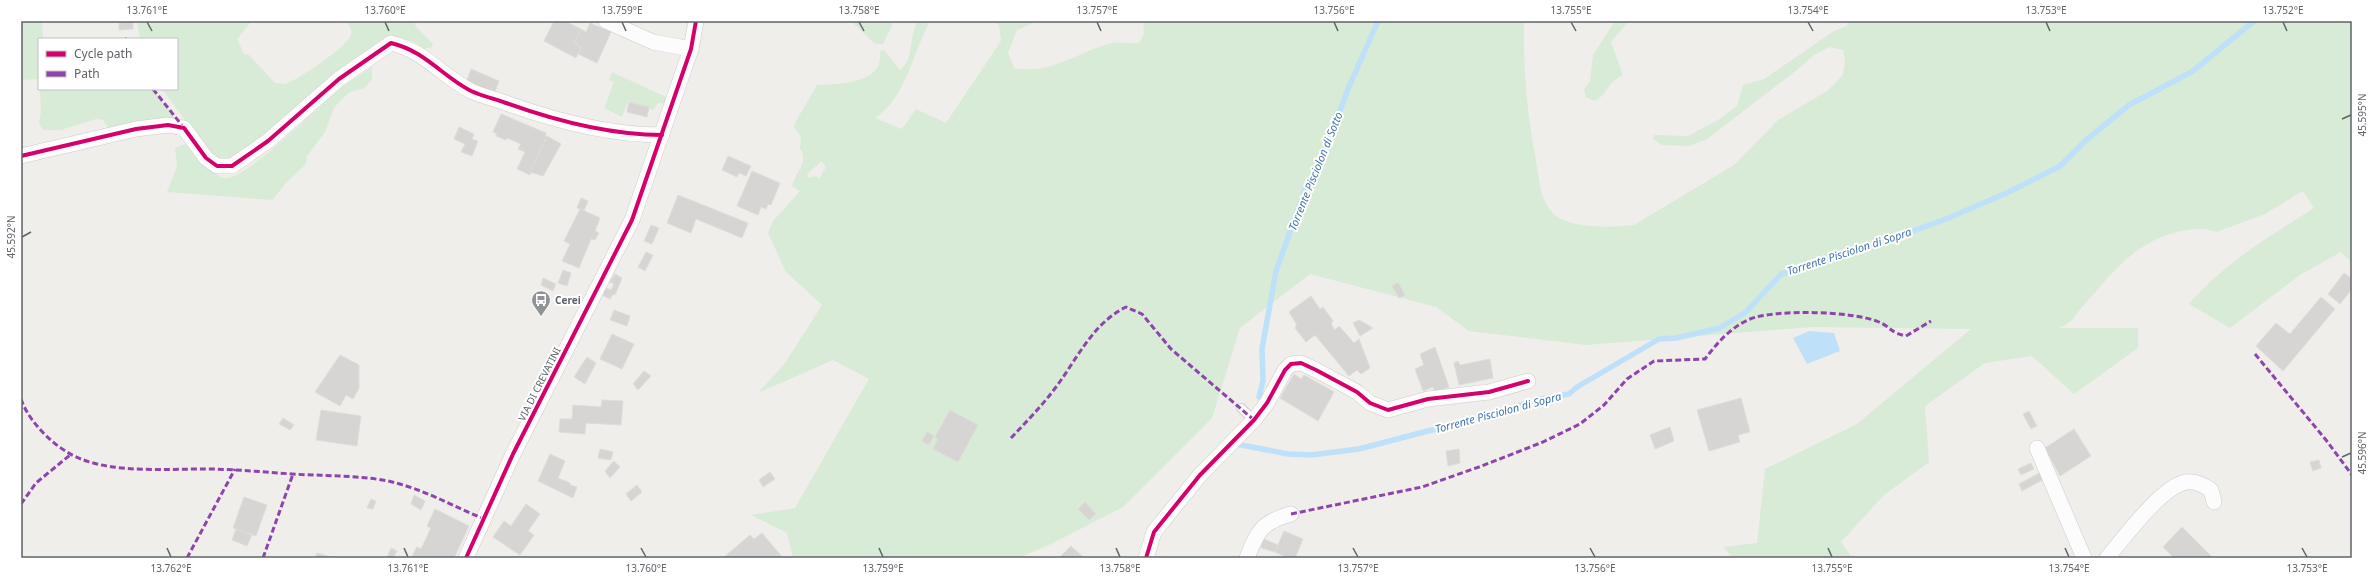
<svg xmlns="http://www.w3.org/2000/svg" width="2373" height="579" viewBox="0 0 2373 579" font-family="'Noto Sans',sans-serif">
  <rect width="100%" height="100%" fill="#efeeea"/>
  <g fill="#d8ebd6" fill-rule="evenodd">
    <polygon points="21,21 42,21 43,39 39,39 39,81 39,79 21,80"/>
    <path d="M137 21H252L237 39 244 54 249 55 275 83C278 83 282 84 285 84 297 81 348 46 351 35 353 30 349 25 346 21H414L416 27 433 44 432 47 424 49 413 41 397 38 258 145 223 162 212 156 162 89H177V39H140Z"/>
    <polygon points="843,21 892,21 892,26 883,44 875,44 852,22"/>
    <path d="M917 21H930C914 50 905 100 875 118L902 129 916 109 946 123 1001 41 999 25 992 21H1037L1017 30 1008 53 1014 68C1049 76 1079 51 1112 43 1120 41 1130 44 1139 43L1144 34 1143 21H1524C1523 69 1527 113 1536 161 1539 178 1540 199 1552 212 1568 230 1612 227 1634 225L1734 165 1778 120 1827 91 1843 75 1845 60 1843 50 1829 47 1814 55 1793 73 1707 139 1689 146 1662 145 1653 139 1654 135 1688 136 1718 120 1737 106 1743 85 1764 79 1834 31 1847 26 1848 21H2352V260L2350 261 2341 252 2300 275 2230 328 2189 304C2224 263 2269 237 2314 208L2303 191 2265 214 2216 232C2203 227 2191 229 2177 232 2134 243 2113 272 2085 304 2072 317 2077 320 2059 328H2138V348L2074 394 2032 356 1985 363 1925 406 1929 462 1884 495 1841 542 1852 558H1734L1723 547 1757 543 1765 469 1857 424 1971 329 1813 327 1586 345 1469 331 1436 307 1310 274 1240 328 1212 418 1123 507 1051 544 1018 558H793L787 533 751 515 795 508 869 379 833 360 758 393 785 363 822 305 786 272 768 233 773 221 800 191 792 186C795 173 810 161 800 149L801 137 794 127 795 123 817 85C834 84 872 84 879 64 880 60 880 55 880 51L884 50 900 70C912 61 910 46 913 34 914 29 916 25 917 21ZM822 161 826 167 819 179 816 176 809 178 807 174Z"/>
    <path d="M1615 21H1629L1611 42 1623 75C1608 81 1607 96 1594 101L1586 97 1584 90 1590 81 1593 55Z"/>
    <path d="M372 67V79L365 88 350 92 342 99 334 108 325 132 307 156 306 164 286 183 272 200 167 192 177 166 175 148 185 144C193 154 212 175 224 178 244 182 319 106 337 91 348 82 361 75 372 67Z"/>
    <polygon points="612,72 668,98 665,104 658,103 653,110 628,101 622,117 604,108 614,82 609,80"/>
    <polygon points="40,89 152,89 174,117 176,123 106,137 107,126 103,120 96,119 61,130 43,130 39,123 41,111"/>
  </g>
  <polygon fill="#bfe0f9" points="1809,331 1834,333 1840,351 1807,364 1793,338"/>
  <g fill="none" stroke-linecap="round" stroke-linejoin="round">
    <g stroke="#bfe0f9" stroke-width="5.5">
      <polyline points="1259,397 1263,381 1262,349 1276,271 1307,185 1322,159 1348,89 1378,21"/>
      <polyline points="1236,444 1288,454 1311,455 1359,449 1493,414 1540,399 1569,394 1577,387 1659,339 1676,338 1720,328 1746,312 1781,274 1872,246 1946,219 2009,192 2060,166 2085,141 2129,105 2193,71 2254,21"/>
    </g>
  </g>
  <g fill="#d6d5d3" stroke="#deddd9">
    <polygon points="119,21 133,21 133,29 119,30"/>
    <polygon points="554,21 565,21 581,29 574,43 581,47 576,58 544,41"/>
    <polygon points="590,23 611,32 597,63 578,54 581,47 574,43 581,29 586,32"/>
    <polygon points="471,69 499,81 494,94 466,83"/>
    <polygon points="629,102 649,107 647,117 627,112"/>
    <polygon points="501,114 546,133 545,137 547,136 530,175 517,169 525,152 518,149 521,144 507,138 506,140 496,136 497,134 493,132"/>
    <polygon points="459,127 474,134 472,139 478,141 472,156 461,152 465,144 454,139"/>
    <polygon points="547,136 561,144 543,176 530,172"/>
    <polygon points="728,156 751,166 746,176 739,173 737,177 722,170"/>
    <polygon points="752,171 780,183 771,205 768,204 766,209 761,207 758,215 737,206"/>
    <polygon points="678,195 748,223 742,238 696,219 691,233 667,223"/>
    <polygon points="581,198 588,201 584,211 577,208"/>
    <polygon points="580,209 600,218 595,231 599,233 595,240 591,239 579,268 562,261 570,244 564,241"/>
    <polygon points="651,225 659,228 652,244 644,241"/>
    <polygon points="646,252 653,255 645,271 638,267"/>
    <polygon points="563,270 571,273 567,286 558,283"/>
    <polygon points="2344,273 2352,279 2352,289 2340,304 2328,294"/>
    <polygon points="615,274 622,278 615,295 613,294 610,299 602,295 606,288 611,290 614,284 610,282"/>
    <polygon points="543,278 556,284 553,291 541,285"/>
    <polygon points="1398,282 1405,295 1399,298 1392,286"/>
    <polygon points="1311,296 1320,309 1323,307 1333,321 1331,324 1335,330 1339,326 1354,343 1359,339 1370,368 1361,374 1357,370 1349,376 1315,335 1306,342 1295,328 1297,325 1289,312"/>
    <polygon points="2321,297 2335,309 2283,371 2256,346 2276,323 2290,334"/>
    <polygon points="614,310 630,316 627,326 610,320"/>
    <polygon points="1359,320 1373,328 1360,336 1353,323"/>
    <polygon points="612,334 634,344 622,369 600,359"/>
    <polygon points="1435,347 1449,387 1435,393 1433,387 1423,391 1415,369 1424,365 1420,354"/>
    <polygon points="340,355 359,365 359,388 353,399 346,395 340,406 315,392"/>
    <polygon points="587,357 596,363 585,384 574,377"/>
    <polygon points="1490,359 1493,378 1459,385 1454,363 1458,361 1460,365"/>
    <polygon points="644,371 651,376 638,390 633,384"/>
    <polygon points="1294,374 1301,379 1304,375 1334,392 1318,421 1280,398"/>
    <polygon points="1741,398 1750,432 1738,435 1740,442 1709,451 1697,410"/>
    <polygon points="602,400 623,401 621,425 586,423 585,434 559,432 560,419 572,419 573,405 601,407"/>
    <polygon points="321,410 361,416 357,446 316,440"/>
    <polygon points="950,410 978,425 958,462 933,449 938,439 935,437"/>
    <polygon points="2029,411 2037,426 2031,429 2023,414"/>
    <polygon points="283,418 294,425 290,430 279,424"/>
    <polygon points="1670,427 1674,441 1655,449 1650,435"/>
    <polygon points="2074,429 2091,456 2060,476 2045,448"/>
    <polygon points="927,432 934,436 929,445 922,441"/>
    <polygon points="600,449 613,452 611,460 598,458"/>
    <polygon points="1459,449 1460,463 1448,466 1446,451"/>
    <polygon points="550,454 565,461 558,478 570,483 570,485 577,487 573,498 538,481"/>
    <polygon points="2319,460 2321,468 2313,471 2310,462"/>
    <polygon points="614,461 620,467 610,478 605,471"/>
    <polygon points="2031,463 2034,469 2021,475 2018,469"/>
    <polygon points="770,472 775,479 763,487 759,480"/>
    <polygon points="2041,472 2044,479 2022,491 2019,484"/>
    <polygon points="637,485 642,492 631,501 626,494"/>
    <polygon points="414,495 425,501 421,510 411,504"/>
    <polygon points="244,497 267,505 256,536 233,528"/>
    <polygon points="371,499 376,501 373,509 367,508"/>
    <polygon points="1085,502 1096,514 1089,520 1078,509"/>
    <polygon points="526,504 540,514 528,531 534,535 520,555 493,537 504,521 511,526"/>
    <polygon points="435,509 469,526 454,558 411,558 417,547 421,549 431,528 427,526"/>
    <polygon points="2182,527 2211,556 2209,558 2174,558 2163,547"/>
    <polygon points="236,529 252,535 247,546 232,540"/>
    <polygon points="1284,531 1303,539 1295,558 1289,558 1275,552"/>
    <polygon points="762,533 783,558 724,557 750,535 754,539"/>
    <polygon points="1264,539 1278,545 1275,552 1261,548"/>
    <polygon points="1071,546 1084,558 1059,558"/>
    <polygon points="391,548 397,551 393,558 387,558"/>
    <polygon points="317,553 331,557 331,558 315,558"/>
  </g>
  <g fill="none" stroke-linecap="round" stroke-linejoin="round">
    <defs>
      <polyline id="service" points="1241,408 1254,420"/>
      <g id="minor">
        <polyline points="606,21 653,42 691,49"/>
        <path d="M21 156 136 129 168 125 184 128 206 158 217 166H232L268 141 339 79 391 43C425 51 442 76 471 91 482 96 495 99 506 103 556 121 609 135 662 135"/>
        <polyline points="2037,448 2084,558"/>
        <polyline points="466,558 513,454 632,220 691,49 696,21"/>
        <polyline points="1146,558 1154,532 1200,475 1254,420 1267,403 1285,370 1291,364 1301,363 1316,370 1357,392 1370,403 1388,410 1428,399 1489,392 1528,381"/>
        <path d="M1247 558C1258 530 1262 522 1291 514"/>
        <path d="M2107 558C2123 539 2162 486 2186 482 2196 481 2203 485 2211 490L2214 502"/>
      </g>
    </defs>
    <use href="#service" stroke="#cbcccc" stroke-width="10"/>
    <use href="#minor" stroke="#cbcccc" stroke-width="16"/>
    <use href="#service" stroke="#fdfcfc" stroke-width="8"/>
    <use href="#minor" stroke="#fdfcfc" stroke-width="15"/>
    <g stroke="#8e44ad" stroke-width="3" stroke-dasharray="6 3" stroke-linecap="butt">
      <polyline points="125,38 126,39"/>
      <polyline points="153,89 184,128"/>
      <polyline points="2255,354 2326,440 2352,475"/>
      <path d="M21 399C29 423 57 450 81 459 116 473 167 469 204 469 234 469 263 472 292 474 324 476 356 475 388 481 421 488 453 506 484 519"/>
      <path d="M1011 438C1026 422 1042 406 1056 387 1077 359 1093 323 1126 307L1142 314 1171 349 1254 420"/>
      <polyline points="21,504 36,483 70,455"/>
      <path d="M1291 514 1422 487 1479 467 1543 442 1580 424 1604 405 1627 379 1654 361 1705 359C1717 343 1731 327 1750 319 1775 309 1854 311 1879 322 1891 327 1889 332 1906 336L1931 321"/>
      <polyline points="187,558 235,469"/>
      <polyline points="263,558 293,474"/>
    </g>
    <defs>
      <g id="cycleway">
        <path d="M21 156 136 129 168 125 184 128 206 158 217 166H232L268 141 339 79 391 43C425 51 442 76 471 91 482 96 495 99 506 103 556 121 609 135 662 135"/>
        <polyline points="466,558 513,454 632,220 691,49 696,21"/>
        <polyline points="1146,558 1154,532 1200,475 1254,420 1267,403 1285,370 1291,364 1301,363 1316,370 1357,392 1370,403 1388,410 1428,399 1489,392 1528,381"/>
      </g>
    </defs>
    <use href="#cycleway" stroke="#fff" stroke-width="6"/>
    <use href="#cycleway" stroke="#d6006c" stroke-width="4"/>
  </g>
  <path fill="none" stroke="#5f6368" stroke-width="1.5" d="M147 22 152 31M385 22 389 31M622 22 626 31M859 22 864 31M1097 22 1101 31M1334 22 1338 31M1571 22 1576 31M1808 22 1813 31M2046 22 2050 31M2283 22 2287 31M2342 119 2351 115M22 237 31 232M2342 457 2351 453M167 548 171 557M404 548 408 557M641 548 646 557M879 548 883 557M1116 548 1120 557M1353 548 1358 557M1590 548 1595 557M1828 548 1832 557M2065 548 2069 557M2302 548 2307 557"/>
  <defs>
    <symbol id="bus-pin" viewBox="-11 -11 22 30"><path d="M0 17L-7.5 6A9.5 9.5 0 1 1 7.5 6Z" fill="#919496" stroke="#fff"/><path d="M-5-6H5V4H4V6H2V4H-2V6H-4V4H-5ZM-3.5-4V0h7V-4ZM-3.5 1.2v1.5H-2V1.2ZM2 1.2v1.5H3.5V1.2Z" fill="#fff"/></symbol>
  </defs>
  <g fill-rule="evenodd">
    <use href="#bus-pin" x="530" y="289" width="22" height="30"/>
  </g>
  <g text-anchor="middle" dominant-baseline="central" stroke-width="4" stroke-linejoin="round" paint-order="stroke">
    <g font-size="10" font-weight="bold" fill="#5f6368" stroke="#fff" text-anchor="start">
      <text x="555" y="300">Cerei</text>
    </g>
    <g font-size="10" fill="#5f6368" stroke="#fff">
      <text transform="translate(539 384) rotate(-63)">VIA DI CREVATINI</text>
    </g>
    <g font-size="11" font-style="italic" fill="#4174aa" stroke="#fff">
      <text transform="translate(1315 171) rotate(-68)">Torrente Pisciolon di Sotto</text>
      <text transform="translate(1849 251) rotate(-18)">Torrente Pisciolon di Sopra</text>
      <text transform="translate(1498 412) rotate(-15)">Torrente Pisciolon di Sopra</text>
    </g>
  </g>
  <rect width="2373" height="579" fill="none" stroke="#ffffff" stroke-width="44"/>
  <rect x="38" y="38" width="140" height="52" fill="#ffffff" stroke="#bfc1c3"/>
  <rect x="46" y="51" width="20" height="6" fill="#d6006c" stroke="#bfc1c3"/>
  <text x="74" y="58" font-size="12" fill="#5f6368">Cycle path</text>
  <rect x="46" y="71" width="20" height="6" fill="#8e44ad" stroke="#bfc1c3"/>
  <text x="74" y="78" font-size="12" fill="#5f6368">Path</text>
  <rect x="22" y="22" width="2329" height="535" fill="none" stroke="#5f6368" stroke-width="1.5"/>
  <g font-size="10" text-anchor="middle" fill="#5f6368">
    <text x="147" y="14">13.761°E</text>
    <text x="385" y="14">13.760°E</text>
    <text x="622" y="14">13.759°E</text>
    <text x="859" y="14">13.758°E</text>
    <text x="1097" y="14">13.757°E</text>
    <text x="1334" y="14">13.756°E</text>
    <text x="1571" y="14">13.755°E</text>
    <text x="1808" y="14">13.754°E</text>
    <text x="2046" y="14">13.753°E</text>
    <text x="2283" y="14">13.752°E</text>
    <text transform="translate(2362 115) rotate(-90)" y="4">45.595°N</text>
    <text transform="translate(11 237) rotate(-90)" y="4">45.592°N</text>
    <text transform="translate(2362 453) rotate(-90)" y="4">45.596°N</text>
    <text x="171" y="572">13.762°E</text>
    <text x="408" y="572">13.761°E</text>
    <text x="646" y="572">13.760°E</text>
    <text x="883" y="572">13.759°E</text>
    <text x="1120" y="572">13.758°E</text>
    <text x="1358" y="572">13.757°E</text>
    <text x="1595" y="572">13.756°E</text>
    <text x="1832" y="572">13.755°E</text>
    <text x="2069" y="572">13.754°E</text>
    <text x="2307" y="572">13.753°E</text>
  </g>
</svg>
